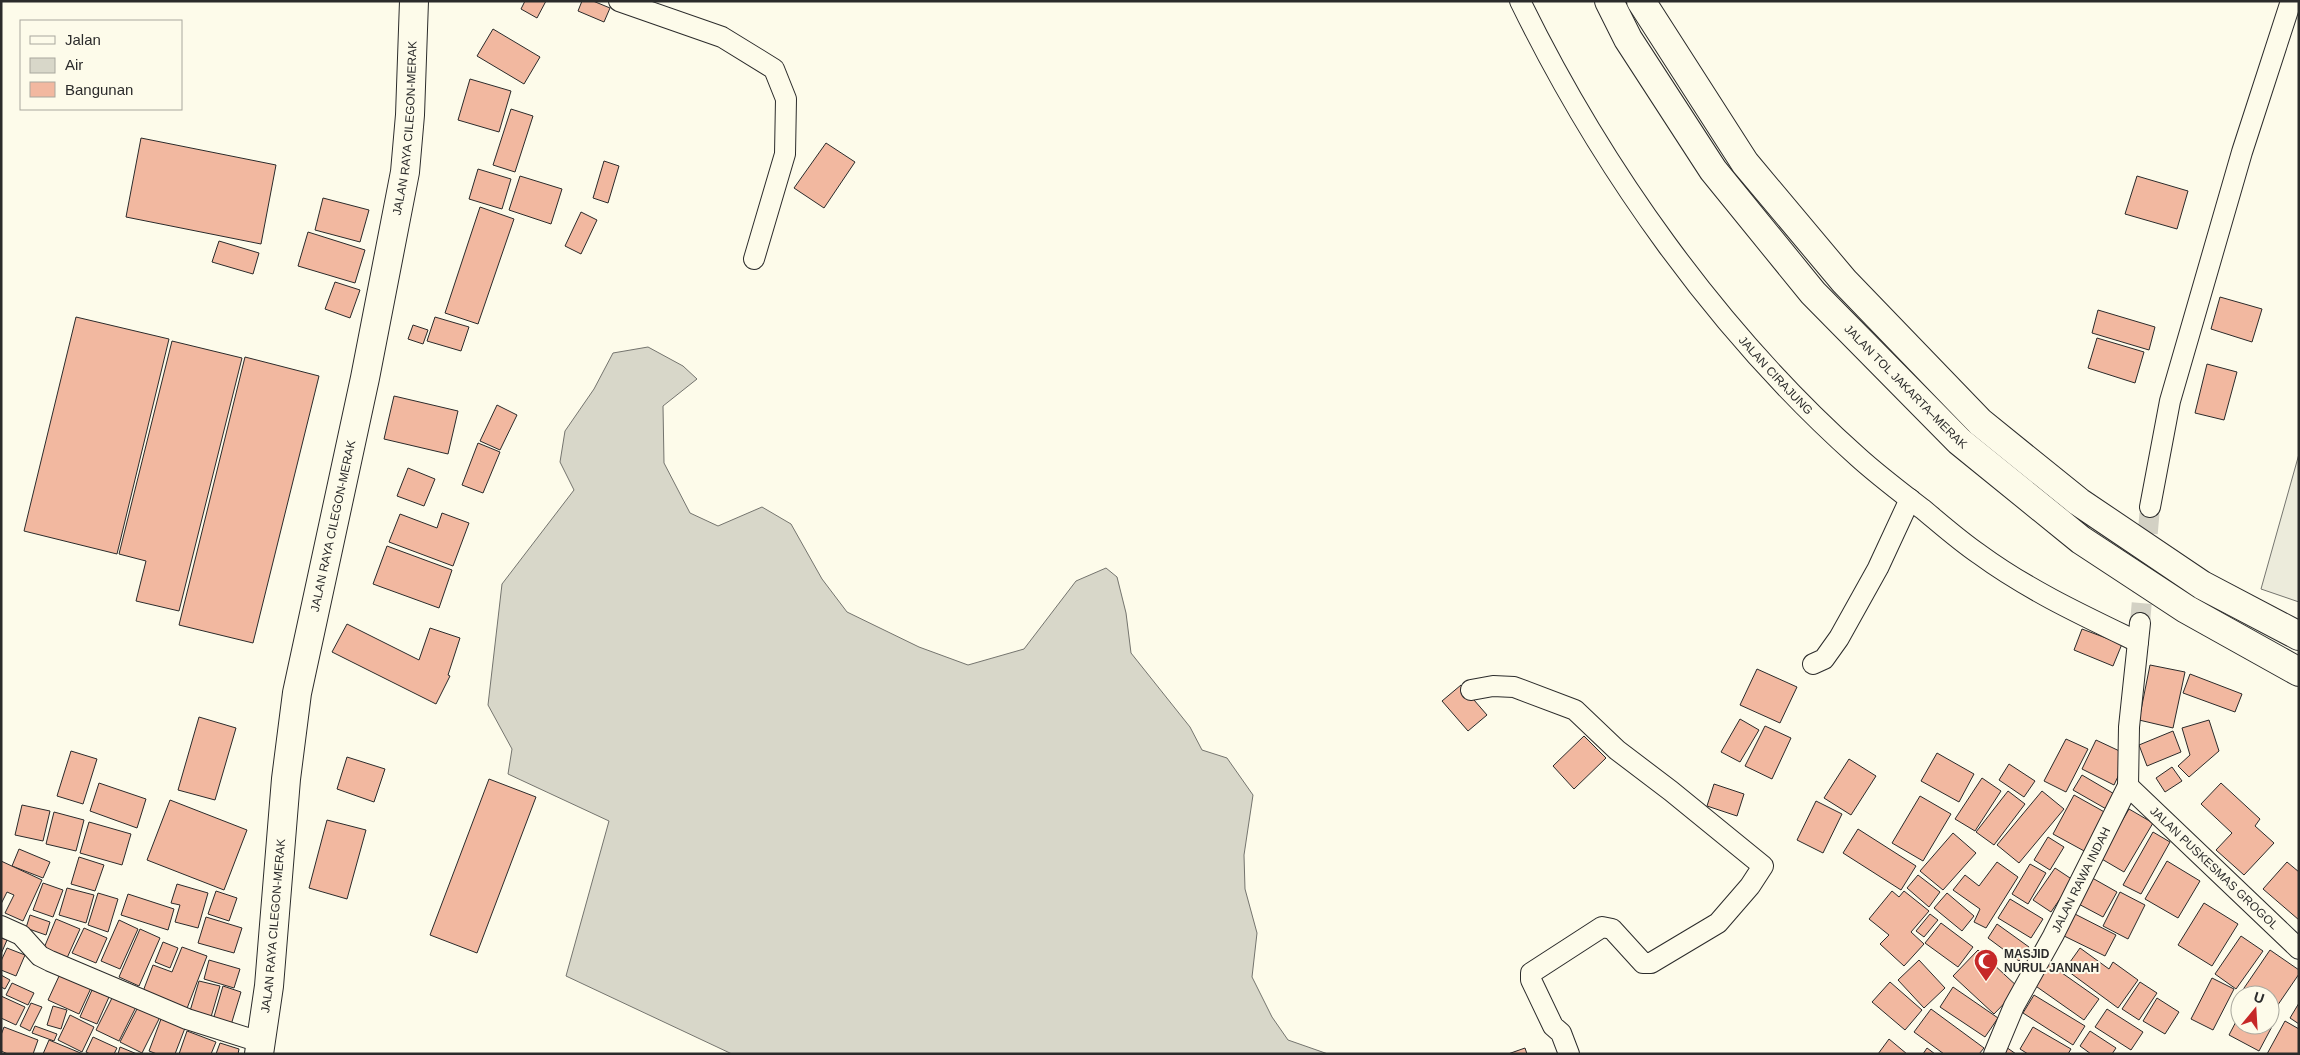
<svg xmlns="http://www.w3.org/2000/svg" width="2300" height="1055" viewBox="0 0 2300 1055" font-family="Arial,sans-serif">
  <rect width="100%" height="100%" fill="#fdfbea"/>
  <polygon fill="#ecebdb" stroke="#74746e" points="2299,454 2299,602 2261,589"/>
  <polygon fill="#d8d7c9" stroke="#74746e" points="648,347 683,366 697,379 663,406 664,463 690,513 718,526 762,507 791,524 822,579 847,612 919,647 968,665 1024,649 1076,581 1106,568 1117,577 1126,613 1131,653 1190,727 1202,750 1227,758 1253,795 1244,855 1245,889 1257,933 1252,977 1272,1017 1288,1040 1328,1054 732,1054 566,976 609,821 508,774 512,749 488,705 502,584 574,490 560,462 565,431 594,389 613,353"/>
  <g fill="#f2b8a0" stroke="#2b2b2b">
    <polygon points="525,1 546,1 537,18 521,9"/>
    <polygon points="582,1 593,1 610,8 604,22 578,11"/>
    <polygon points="493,29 540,57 524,84 477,56"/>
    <polygon points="470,79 511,91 499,132 458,120"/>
    <polygon points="511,109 533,116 515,172 493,165"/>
    <polygon points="141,138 276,165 261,244 126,217"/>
    <polygon points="826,143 855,162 824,208 794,188"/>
    <polygon points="604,161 619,166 608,203 593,198"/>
    <polygon points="478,169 511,179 502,209 469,199"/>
    <polygon points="520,176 562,189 551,224 509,210"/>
    <polygon points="2137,176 2188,191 2177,229 2125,214"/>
    <polygon points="323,198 369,210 360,242 315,230"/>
    <polygon points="480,207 514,219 478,324 445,313"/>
    <polygon points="581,212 597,220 581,254 565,246"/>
    <polygon points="308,232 365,250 355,283 298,266"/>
    <polygon points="219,241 259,253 253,274 212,262"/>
    <polygon points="335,282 360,290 350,318 325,309"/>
    <polygon points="2220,297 2262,309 2252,342 2211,329"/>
    <polygon points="2098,310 2155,327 2149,350 2092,333"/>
    <polygon points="76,317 169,339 117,554 24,531"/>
    <polygon points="435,317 469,327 461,351 427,341"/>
    <polygon points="413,325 428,330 423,344 408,339"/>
    <polygon points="2097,338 2144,352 2135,383 2088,368"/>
    <polygon points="172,341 242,358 179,611 136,601 146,561 119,554"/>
    <polygon points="245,357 319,376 253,643 179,625"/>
    <polygon points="2207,364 2237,372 2224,420 2195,413"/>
    <polygon points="394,396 458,411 448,454 384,439"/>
    <polygon points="497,405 517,415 500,450 480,441"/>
    <polygon points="478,443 500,452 483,493 462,485"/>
    <polygon points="408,468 435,479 424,506 397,496"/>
    <polygon points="442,513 469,523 453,566 389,542 400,514 437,528"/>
    <polygon points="387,546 452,570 439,608 373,584"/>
    <polygon points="347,624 419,660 430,628 460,638 448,675 450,676 436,704 332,652"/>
    <polygon points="2082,629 2122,644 2113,666 2074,650"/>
    <polygon points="2150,665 2185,672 2173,728 2139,720"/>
    <polygon points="1757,669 1797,687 1780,723 1740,705"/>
    <polygon points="2190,674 2242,694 2235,712 2183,693"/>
    <polygon points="1461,685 1487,715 1468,731 1442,701"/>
    <polygon points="199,717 236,728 215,800 178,790"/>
    <polygon points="1740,719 1759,730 1740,762 1721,752"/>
    <polygon points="2209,720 2219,751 2189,777 2178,766 2190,755 2182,728"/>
    <polygon points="1765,726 1791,738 1772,779 1745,766"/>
    <polygon points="2173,731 2181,752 2147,766 2139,745"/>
    <polygon points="1584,736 1606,758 1574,789 1553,766"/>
    <polygon points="2066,739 2088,749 2066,792 2044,781"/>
    <polygon points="2096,740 2128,755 2114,785 2082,769"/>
    <polygon points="71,751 97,759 83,804 57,796"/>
    <polygon points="1937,753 1974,774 1959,802 1921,781"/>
    <polygon points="347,757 385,769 374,802 337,789"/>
    <polygon points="1849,759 1876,776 1851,815 1824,798"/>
    <polygon points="2009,764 2035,781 2024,797 1999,780"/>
    <polygon points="2172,767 2182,781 2165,792 2156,778"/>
    <polygon points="2082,775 2116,795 2108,810 2073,790"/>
    <polygon points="1982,778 2001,791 1975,831 1955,819"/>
    <polygon points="489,779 536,797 477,953 430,935"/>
    <polygon points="99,783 146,799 137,828 90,811"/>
    <polygon points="2221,783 2260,819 2255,826 2274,843 2244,875 2216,850 2232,833 2201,804"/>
    <polygon points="1714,784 1744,794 1737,816 1707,806"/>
    <polygon points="2008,791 2025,804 1994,845 1976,832"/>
    <polygon points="2042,791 2064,809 2019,863 1997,845"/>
    <polygon points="2074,795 2108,814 2086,852 2053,834"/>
    <polygon points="1920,796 1951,814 1923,861 1892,843"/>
    <polygon points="170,800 247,830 224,890 147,860"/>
    <polygon points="1816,801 1842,814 1823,853 1797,840"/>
    <polygon points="22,805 50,811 43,841 15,835"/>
    <polygon points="2129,809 2153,823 2124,872 2100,858"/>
    <polygon points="54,812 84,820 76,851 46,844"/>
    <polygon points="327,820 366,830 347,899 309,888"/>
    <polygon points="89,822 131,834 122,865 80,853"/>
    <polygon points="1858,829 1916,866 1901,890 1843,853"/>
    <polygon points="2153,832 2170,842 2141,894 2123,885"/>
    <polygon points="1953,833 1976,853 1943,890 1920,871"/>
    <polygon points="2048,837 2064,847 2050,870 2034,860"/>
    <polygon points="19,849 50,862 43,878 12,866"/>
    <polygon points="79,857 104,865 95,891 71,884"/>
    <polygon points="1,861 42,880 23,921 5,913 14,895 7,892 1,904"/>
    <polygon points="2167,861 2200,881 2178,918 2145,899"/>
    <polygon points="1997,862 2018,877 1986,928 1974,922 1980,909 1953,890 1965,875 1979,886"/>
    <polygon points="2287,862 2299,872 2299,920 2263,889"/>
    <polygon points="2030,864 2046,873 2028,904 2012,894"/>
    <polygon points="2055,868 2073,880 2051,912 2033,900"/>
    <polygon points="1918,875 1940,892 1929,907 1907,888"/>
    <polygon points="2087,875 2117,892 2103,917 2073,901"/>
    <polygon points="43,883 63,890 53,917 33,910"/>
    <polygon points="177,884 208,893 198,928 175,922 180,905 171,903"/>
    <polygon points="67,888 94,895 86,923 59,915"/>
    <polygon points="216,891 237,898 229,921 208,914"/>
    <polygon points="1892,891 1899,897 1904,891 1929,911 1911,932 1924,944 1904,966 1880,944 1889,935 1869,919"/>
    <polygon points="2120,892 2145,905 2128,939 2103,926"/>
    <polygon points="98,893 118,899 108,932 88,925"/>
    <polygon points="1947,893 1974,916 1962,931 1934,908"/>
    <polygon points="128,894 174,909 168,930 121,915"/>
    <polygon points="2010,899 2043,919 2031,938 1998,918"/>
    <polygon points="2204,903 2238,924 2212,966 2178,945"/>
    <polygon points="2071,912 2116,935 2105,956 2060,934"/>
    <polygon points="1930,914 1938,920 1924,937 1916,931"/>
    <polygon points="30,915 50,922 46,935 26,928"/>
    <polygon points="206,917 242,928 234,953 198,943"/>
    <polygon points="56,919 80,929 67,958 44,948"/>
    <polygon points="119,920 138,929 120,969 101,961"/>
    <polygon points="1941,923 1973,947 1958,967 1925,943"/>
    <polygon points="1997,924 2029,947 2019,961 1988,938"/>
    <polygon points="84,928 107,938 96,963 72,953"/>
    <polygon points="140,929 160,938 139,986 119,977"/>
    <polygon points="2241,936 2263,951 2236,989 2215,974"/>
    <polygon points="1,938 7,940 1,954"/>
    <polygon points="163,942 178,948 170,968 155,962"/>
    <polygon points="182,947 207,956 186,1011 142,994 153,965 172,972"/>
    <polygon points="7,948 25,955 16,976 1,970 1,961"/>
    <polygon points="2080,948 2109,969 2113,962 2138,980 2118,1008 2065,969"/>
    <polygon points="1978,950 2019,988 1994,1014 1953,976"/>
    <polygon points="2270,950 2299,970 2299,974 2273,1012 2270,1009 2270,995 2249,995 2242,991"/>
    <polygon points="209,960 240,969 234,988 204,979"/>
    <polygon points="1919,960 1945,988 1924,1008 1898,980"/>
    <polygon points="2045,961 2099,999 2084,1020 2030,982"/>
    <polygon points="60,974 91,988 79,1014 48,1000"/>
    <polygon points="1,975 10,980 5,989 1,987"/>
    <polygon points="2212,978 2234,989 2213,1030 2191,1019"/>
    <polygon points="199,981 220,986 211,1017 190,1011"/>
    <polygon points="1890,982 1922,1010 1905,1030 1872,1002"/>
    <polygon points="2140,982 2157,993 2139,1020 2122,1009"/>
    <polygon points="12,983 34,993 28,1005 6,995"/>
    <polygon points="223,986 241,992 231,1025 213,1020"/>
    <polygon points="1953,987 1998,1018 1985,1037 1940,1007"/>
    <polygon points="92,990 109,997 97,1024 80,1017"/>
    <polygon points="2034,995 2085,1026 2073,1045 2023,1013"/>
    <polygon points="1,996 25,1007 16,1025 1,1018"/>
    <polygon points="113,996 136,1007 119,1041 96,1030"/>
    <polygon points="2157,998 2179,1012 2165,1034 2143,1021"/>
    <polygon points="31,1003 42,1007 30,1031 20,1026"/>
    <polygon points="2299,1003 2299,1024 2290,1018"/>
    <polygon points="53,1006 67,1010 61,1029 47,1025"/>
    <polygon points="138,1007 160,1017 142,1053 120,1042"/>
    <polygon points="1931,1009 1984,1048 1979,1054 1944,1054 1914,1032"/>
    <polygon points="2107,1009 2143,1032 2131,1050 2095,1027"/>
    <polygon points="2240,1014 2240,1025 2270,1025 2270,1016 2276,1019 2259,1051 2229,1035"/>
    <polygon points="70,1015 94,1027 82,1052 58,1040"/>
    <polygon points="161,1019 185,1028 175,1054 157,1054 149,1051"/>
    <polygon points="2285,1021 2299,1029 2299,1054 2267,1054"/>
    <polygon points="35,1026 57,1034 54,1041 32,1033"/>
    <polygon points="4,1027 38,1040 33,1054 8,1054 1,1051 1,1035"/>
    <polygon points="2033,1027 2071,1049 2068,1054 2028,1054 2020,1049"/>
    <polygon points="187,1031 216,1042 211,1054 179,1054"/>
    <polygon points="2090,1031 2116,1048 2112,1054 2091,1054 2080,1046"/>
    <polygon points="93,1037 117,1048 114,1054 90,1054 86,1052"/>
    <polygon points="1889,1039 1907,1054 1878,1054"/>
    <polygon points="49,1040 83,1054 43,1054"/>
    <polygon points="220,1043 239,1049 238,1054 216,1054"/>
    <polygon points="120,1047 137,1054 118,1054"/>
    <polygon points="2006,1047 2016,1054 2002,1054"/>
    <polygon points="1525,1048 1527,1054 1508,1054"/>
    <polygon points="1927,1048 1935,1054 1923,1054"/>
  </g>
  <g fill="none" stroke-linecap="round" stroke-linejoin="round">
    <polyline stroke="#d3d1c4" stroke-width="20" stroke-dasharray="20 10" stroke-linecap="butt" points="2140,623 2150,507"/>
    <defs>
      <g id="street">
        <polyline points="619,1 722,37 774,69 786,99 785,154 754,259"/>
        <path id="s1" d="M1520 1C1602 169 1718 332 1858 457 1879 476 1903 494 1925 511 1943 526 1960 541 1979 554 2028 590 2084 616 2138 642"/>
        <polyline points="2150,507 2170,401 2242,152 2291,1"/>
        <polyline points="1813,664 1824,659 1839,638 1878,568 1910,499"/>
        <polyline points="1471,690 1493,686 1514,687 1575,710 1617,750 1671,791 1763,866 1750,886 1718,923 1651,963 1643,963 1612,929 1602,927 1531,973 1531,980 1553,1026 1561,1033 1569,1054"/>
        <path id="s2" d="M2128 786 2299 949"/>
        <polyline points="1,926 21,935 40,956 50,961 187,1019 260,1042"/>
        <path id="s3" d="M1994 1054 2014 1006 2053 936 2128 786 2129 727 2140 623"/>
      </g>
      <g id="highway">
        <path id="s4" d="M1609 1 1628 39 1713 170 1813 293 1959 441 2081 540 2186 609 2299 672"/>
        <polyline points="1641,1 1745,163 1844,281 1980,422 2079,502 2202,585 2299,636"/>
        <path id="s5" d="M259 1054 269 986 286 779 297 693 365 378 405 172 410 115 414 1"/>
      </g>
    </defs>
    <use href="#street" stroke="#2b2b2b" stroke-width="22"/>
    <use href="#highway" stroke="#2b2b2b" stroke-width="30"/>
    <use href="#street" stroke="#fdfbea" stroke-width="20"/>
    <use href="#highway" stroke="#fdfbea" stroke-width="28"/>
  </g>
  <defs>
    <symbol id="mosque-pin" viewBox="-11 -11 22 30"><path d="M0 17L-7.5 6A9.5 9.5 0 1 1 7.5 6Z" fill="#c62828" stroke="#fdfbea"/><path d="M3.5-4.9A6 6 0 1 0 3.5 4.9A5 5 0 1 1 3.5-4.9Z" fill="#fff"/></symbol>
  </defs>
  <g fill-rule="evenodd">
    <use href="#mosque-pin" x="1972" y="947" width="28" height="38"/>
  </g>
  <g text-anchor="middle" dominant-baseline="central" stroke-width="4" stroke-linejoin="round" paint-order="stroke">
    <g font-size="12" fill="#2b2b2b" stroke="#fdfbea">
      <text stroke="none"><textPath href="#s5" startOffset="939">JALAN RAYA CILEGON-MERAK</textPath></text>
      <text stroke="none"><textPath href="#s1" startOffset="455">JALAN CIRAJUNG</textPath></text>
      <text stroke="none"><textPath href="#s4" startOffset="489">JALAN TOL JAKARTA–MERAK</textPath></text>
      <text stroke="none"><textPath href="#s5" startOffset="534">JALAN RAYA CILEGON-MERAK</textPath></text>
      <text stroke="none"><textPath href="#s2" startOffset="119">JALAN PUSKESMAS GROGOL</textPath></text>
      <text stroke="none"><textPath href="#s3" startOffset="195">JALAN RAWA INDAH</textPath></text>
      <text stroke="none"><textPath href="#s5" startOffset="129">JALAN RAYA CILEGON-MERAK</textPath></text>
    </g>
    <g font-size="12" font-weight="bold" fill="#2b2b2b" stroke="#fdfbea" text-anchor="start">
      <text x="2004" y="954">MASJID<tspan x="2004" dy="14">NURUL JANNAH</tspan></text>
    </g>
  </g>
  <rect width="2300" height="1055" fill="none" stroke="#2b2b2b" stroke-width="5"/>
  <rect x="20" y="20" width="162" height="90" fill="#fdfbea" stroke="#a9a89e"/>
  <rect x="30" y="36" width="25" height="8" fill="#fdfbea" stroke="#a9a89e"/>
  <text x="65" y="45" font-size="15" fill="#2b2b2b">Jalan</text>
  <rect x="30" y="58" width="25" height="15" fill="#d8d7c9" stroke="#a9a89e"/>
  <text x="65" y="70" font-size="15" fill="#2b2b2b">Air</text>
  <rect x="30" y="82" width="25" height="15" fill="#f2b8a0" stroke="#a9a89e"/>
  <text x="65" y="95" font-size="15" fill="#2b2b2b">Bangunan</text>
  <g transform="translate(2255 1010) rotate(18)"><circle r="24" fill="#fdfbea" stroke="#a9a89e"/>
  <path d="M0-4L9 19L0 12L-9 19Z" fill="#c62828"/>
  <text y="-8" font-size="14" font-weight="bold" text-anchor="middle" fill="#2b2b2b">U</text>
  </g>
</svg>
